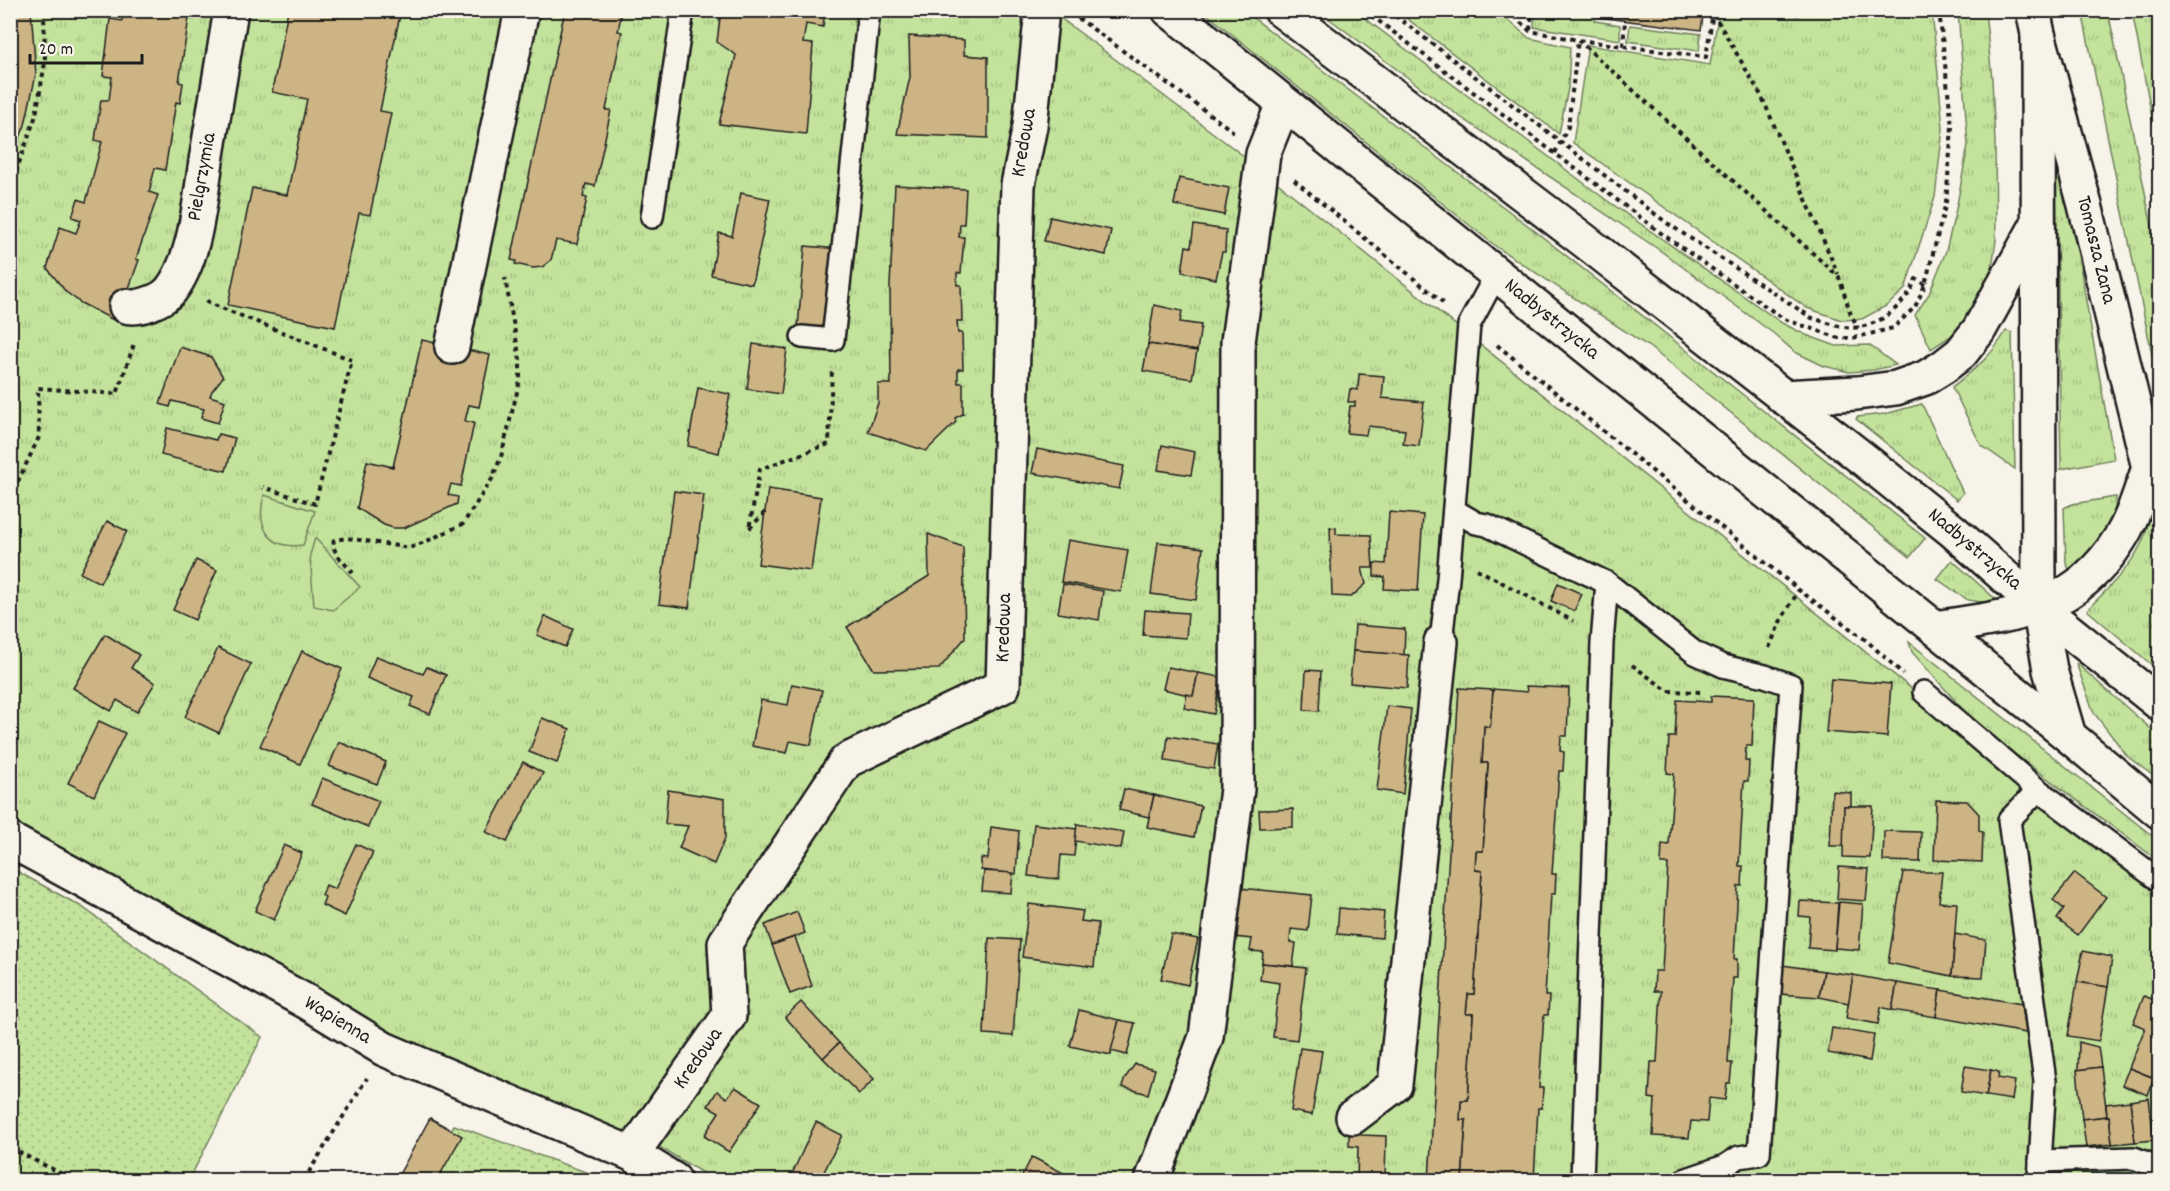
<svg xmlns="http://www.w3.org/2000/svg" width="2170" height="1191" viewBox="0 0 2170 1191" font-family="Dekko,sans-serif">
  <defs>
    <pattern id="grass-tufts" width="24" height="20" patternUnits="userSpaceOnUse" patternTransform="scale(1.5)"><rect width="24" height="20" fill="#c3e39c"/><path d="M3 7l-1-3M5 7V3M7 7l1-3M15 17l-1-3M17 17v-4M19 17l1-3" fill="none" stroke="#a7c286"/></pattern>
    <pattern id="garden-dots" width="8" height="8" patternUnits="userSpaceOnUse" patternTransform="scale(1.5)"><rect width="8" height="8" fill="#c3e39c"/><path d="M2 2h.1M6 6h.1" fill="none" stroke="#a7c286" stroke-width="1.8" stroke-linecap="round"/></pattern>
  </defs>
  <rect width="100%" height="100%" fill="#f7f3e8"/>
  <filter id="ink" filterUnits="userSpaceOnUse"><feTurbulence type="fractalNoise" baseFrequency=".0167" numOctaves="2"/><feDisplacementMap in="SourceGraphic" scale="12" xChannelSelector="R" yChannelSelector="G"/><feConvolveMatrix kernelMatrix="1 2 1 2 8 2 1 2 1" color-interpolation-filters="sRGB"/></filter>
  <g filter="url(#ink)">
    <g fill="url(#grass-tufts)" stroke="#70805c" stroke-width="1.5">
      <polygon points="11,11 1051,11 1245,157 2159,886 2159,1180 714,1180 663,1149 392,1038 11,829"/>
      <polygon points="1203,11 1244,11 1526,224 1925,538 1910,557 1648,346 1498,248"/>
      <polygon points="1319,11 1355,11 1605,199 1782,323 1806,335 1836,346 1869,345 1896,365 1874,370 1849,372 1824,366 1795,352 1773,333 1658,249 1459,116"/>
      <polygon points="1397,11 1497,11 1529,38 1570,47 1568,88 1559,134"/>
      <polygon points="1535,11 1596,11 1595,21 1620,25 1620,40 1534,27"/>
      <polygon points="1800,11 1932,11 1943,128 1935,197 1905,289 1888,305 1862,319 1842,320 1807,308 1573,143 1588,45 1710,65 1719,11 1752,11 1799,16"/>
      <polygon points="1958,11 1985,11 1992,79 1995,143 1996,240 1993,261 1990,276 1966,318 1951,336 1931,349 1915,315 1929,294 1946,251 1957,205 1968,145"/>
      <polygon points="2082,11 2108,11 2159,261 2159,389"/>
      <polygon points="2132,11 2159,11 2159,154"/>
      <polygon points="1630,25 1701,34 1699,51 1628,41"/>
      <polygon points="2061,159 2114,459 2061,469 2056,171"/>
      <path d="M2006 331 2012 333 2015 469 1981 445 1952 387C1975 369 1991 357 2006 331Z"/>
      <polygon points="1922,404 1963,493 1957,500 1856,419 1857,417 1885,414"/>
      <path d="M2116 497C2115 533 2096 547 2073 571L2069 569 2066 563 2064 508 2072 504Z"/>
      <path d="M2149 516H2152L2160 553 2159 671 2087 610C2112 584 2146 554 2149 516Z"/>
      <polygon points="1952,560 2002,605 1968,600 1937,579"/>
      <polygon points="1909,642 2159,841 2159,861 1993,738 1966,713 1912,652"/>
      <polygon points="2076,663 2159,736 2159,780 2128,757 2094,713"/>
    </g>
    <g fill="#c3e39c" stroke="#70805c" stroke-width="1.5">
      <path d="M264 495 315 511 303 545C268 550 256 526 264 495Z"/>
      <polygon points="315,538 360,587 333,610 314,606 310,555"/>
    </g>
    <g fill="url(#garden-dots)" stroke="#70805c" stroke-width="1.5">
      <polygon points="11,868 82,907 262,1037 189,1180 11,1180"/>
      <polygon points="454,1125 608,1180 422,1180"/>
    </g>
    <g fill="#cdb484" stroke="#1c1c1c" stroke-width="1.5">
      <polygon points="10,10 31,10 36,74 25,125 10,162"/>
      <polygon points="123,10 195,10 194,19 189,18 179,82 183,83 180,103 176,102 165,170 155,168 149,192 158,195 136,259 139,260 117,322 81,303 66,292 47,268 60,227 76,233 81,220 72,217 78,199 86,202 102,142 95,140 101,100 109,100 112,77 103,76 110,19 122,21"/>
      <polygon points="288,10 401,10 380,111 391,113 370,215 359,213 335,327 228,305 252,188 287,195 307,99 272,92"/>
      <polygon points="565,10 622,10 618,31 622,32 606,110 611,110 595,186 586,184 583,197 587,198 577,244 556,240 551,260 542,267 533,268 515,264 516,261 511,260"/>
      <polygon points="721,10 825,10 823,27 806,24 803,43 813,44 806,134 719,124 736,55 717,42"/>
      <polygon points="1599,10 1704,10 1701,30 1598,17"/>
      <polygon points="909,36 964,40 964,55 988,57 988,138 897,134 910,77"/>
      <polygon points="1179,178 1229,188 1224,215 1174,205"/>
      <polygon points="895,185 966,189 964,224 960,224 959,237 964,237 961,273 957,273 957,285 961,285 962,321 957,321 958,333 962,333 963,369 958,369 958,383 963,383 963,414 955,418 956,422 926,451 868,432 878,403 878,384 891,384 890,285"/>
      <polygon points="741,193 770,199 752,284 711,275 719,233 732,236"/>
      <polygon points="1050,217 1111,230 1106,255 1044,241"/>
      <polygon points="1194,225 1226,230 1225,252 1222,252 1216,279 1182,272 1186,246 1191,247"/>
      <polygon points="805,246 839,249 833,330 798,327"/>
      <polygon points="1154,305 1182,311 1180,322 1201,325 1197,351 1148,344"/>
      <polygon points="422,340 490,355 479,407 469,405 465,421 474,423 461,486 451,484 448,495 458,497 457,504 404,528 393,528 384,525 357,508 367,461 393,467"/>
      <polygon points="753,344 787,349 781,394 747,389"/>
      <polygon points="1148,344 1197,351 1192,379 1143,371"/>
      <polygon points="180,347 211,357 223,377 212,391 210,396 225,401 218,423 201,418 204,409 172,401 170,407 160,404"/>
      <polygon points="1359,374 1384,376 1382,398 1424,402 1419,446 1403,444 1405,430 1368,426 1366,435 1347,433 1350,406 1355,406 1355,402 1348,402 1350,389 1358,390"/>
      <polygon points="698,388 730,394 719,453 688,446"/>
      <polygon points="167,428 216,440 218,434 235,438 226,471 161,455"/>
      <polygon points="1162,445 1195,452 1191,475 1158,470"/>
      <polygon points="1037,449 1124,466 1119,489 1032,473"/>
      <polygon points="768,489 821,497 811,571 758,564"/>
      <polygon points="674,491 704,495 689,608 659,604"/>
      <polygon points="1389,512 1423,515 1418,591 1384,589 1385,577 1374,576 1374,563 1386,564"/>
      <polygon points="107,521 127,531 100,583 80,573"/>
      <polygon points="1330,527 1336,528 1336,534 1371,535 1373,568 1362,568 1366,584 1351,597 1332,596"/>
      <polygon points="928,534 963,547 965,638 939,669 874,670 847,627 929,576"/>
      <polygon points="1068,540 1128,550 1121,592 1061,582"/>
      <polygon points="1158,542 1203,548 1196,600 1151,594"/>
      <polygon points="196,560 217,570 195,620 173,610"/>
      <polygon points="1558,583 1582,594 1574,611 1551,601"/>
      <polygon points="1063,584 1103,591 1099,620 1058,613"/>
      <polygon points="1145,610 1188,613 1186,638 1143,635"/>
      <polygon points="545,616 573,629 565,647 537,635"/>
      <polygon points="1355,625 1405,629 1404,655 1353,651"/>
      <polygon points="105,634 139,655 131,668 155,683 137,712 117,700 111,711 73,688"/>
      <polygon points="218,648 251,664 219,733 185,717"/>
      <polygon points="302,651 342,669 300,764 260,746"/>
      <polygon points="1353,651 1409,655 1407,688 1350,683"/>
      <polygon points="376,656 423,674 427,667 446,675 430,714 410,706 414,697 367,678"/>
      <polygon points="1168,667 1198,673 1193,696 1163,689"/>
      <polygon points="1306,670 1321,671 1319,711 1304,710"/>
      <polygon points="1198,673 1221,677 1214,714 1184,708 1187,694 1193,696"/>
      <polygon points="1831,679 1891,684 1887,737 1826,732"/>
      <polygon points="792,684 822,690 811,745 790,741 787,753 752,746 761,700 788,705"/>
      <polygon points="1526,686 1569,688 1567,736 1561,736 1560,751 1564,752 1563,771 1559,771 1552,874 1556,874 1555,894 1551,894 1545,996 1549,996 1548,1015 1544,1015 1539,1088 1543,1088 1542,1108 1538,1108 1534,1180 1462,1180 1466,1120 1460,1120 1461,1100 1468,1100 1473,1014 1466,1014 1468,994 1474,994 1482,871 1475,870 1476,851 1483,851 1488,763 1482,763 1484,726 1490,727 1493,689 1527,692"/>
      <polygon points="1459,688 1493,690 1490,727 1484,726 1482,763 1488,763 1483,851 1476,851 1475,870 1482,871 1474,994 1468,994 1466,1014 1473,1014 1468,1100 1461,1100 1460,1120 1466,1120 1462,1180 1429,1180"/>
      <polygon points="1711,696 1754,698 1752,746 1746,746 1745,761 1749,761 1748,781 1744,781 1739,866 1743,866 1742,886 1738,886 1734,959 1737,959 1737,978 1733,978 1728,1063 1732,1063 1730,1083 1727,1083 1725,1100 1709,1098 1707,1122 1691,1121 1689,1138 1653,1136 1655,1099 1649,1098 1651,1062 1657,1062 1661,991 1654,991 1655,971 1662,971 1668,864 1661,864 1662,844 1669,845 1674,774 1667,773 1669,737 1675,737 1677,700 1711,702"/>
      <polygon points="1387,706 1411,709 1403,794 1377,790"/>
      <polygon points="542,718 570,729 557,763 529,752"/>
      <polygon points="99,721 125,733 94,796 68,783"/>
      <polygon points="1168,736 1218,744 1214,769 1165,761"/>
      <polygon points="339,742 386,762 377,784 329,766"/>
      <polygon points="523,762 543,773 507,842 486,832"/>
      <polygon points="322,778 379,801 368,827 312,804"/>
      <polygon points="1124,789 1154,795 1149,817 1119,810"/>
      <polygon points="668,790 725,799 725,838 714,864 679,848 688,826 665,824"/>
      <polygon points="1832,791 1851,793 1851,806 1844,806 1844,846 1830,846"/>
      <polygon points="1154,795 1201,806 1194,837 1147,827"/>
      <polygon points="1936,800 1967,801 1979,814 1979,831 1983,832 1982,862 1934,860"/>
      <polygon points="1844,806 1873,806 1870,858 1843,857"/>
      <polygon points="1293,809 1293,827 1260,828 1259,810"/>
      <polygon points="1034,824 1077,829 1074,856 1061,855 1059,879 1028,876"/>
      <polygon points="1077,824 1124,832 1121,849 1075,841"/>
      <polygon points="991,827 1019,831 1016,874 981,870 981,858 988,859"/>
      <polygon points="1884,831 1921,832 1920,862 1883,861"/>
      <polygon points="356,844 373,852 345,916 322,905 325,897 322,895 326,885 335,889"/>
      <polygon points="284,845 302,853 274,920 255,911"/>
      <polygon points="1839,867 1869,869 1866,901 1837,899"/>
      <polygon points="984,871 1013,873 1011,893 982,891"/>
      <polygon points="1903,872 1942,872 1939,902 1957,903 1952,976 1888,963"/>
      <polygon points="2075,873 2106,897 2078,935 2057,919 2064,909 2053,900"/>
      <polygon points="1239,888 1312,895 1308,931 1291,929 1290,942 1296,943 1293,966 1262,963 1263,952 1250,951 1252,939 1233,937"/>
      <polygon points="1800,901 1838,903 1835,950 1808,948 1810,917 1799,916"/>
      <polygon points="1839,902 1863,904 1859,950 1835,948"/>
      <polygon points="1029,904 1083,911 1081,921 1098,923 1094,967 1022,957"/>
      <polygon points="1339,908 1384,912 1382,938 1337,934"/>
      <polygon points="797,912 805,933 772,945 765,925"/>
      <polygon points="1171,934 1198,939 1188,985 1161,979"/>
      <polygon points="1955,934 1986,940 1983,977 1952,976"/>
      <polygon points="795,937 812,986 790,994 772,945"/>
      <polygon points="989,938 1020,940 1013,1036 984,1034"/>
      <polygon points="2083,951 2112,957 2108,987 2077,982"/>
      <polygon points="1262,963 1306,968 1297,1040 1273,1037 1279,983 1260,980"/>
      <polygon points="1782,965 1824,971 1819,997 1780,994"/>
      <polygon points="1824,971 1853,975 1849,1003 1819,997"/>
      <polygon points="1853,975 1897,983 1892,1010 1881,1007 1878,1024 1846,1018"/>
      <polygon points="2077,982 2108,987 2099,1041 2068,1036"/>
      <polygon points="1897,983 1940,990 1936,1017 1892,1010"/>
      <polygon points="1940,990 2022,1004 2026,1033 1936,1017"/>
      <polygon points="2144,996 2160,1002 2160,1058 2152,1077 2129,1068 2145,1028 2133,1023"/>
      <polygon points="801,1002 839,1043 823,1058 785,1017"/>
      <polygon points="1079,1010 1119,1020 1111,1055 1070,1046"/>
      <polygon points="1119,1020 1135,1023 1127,1055 1111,1051"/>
      <polygon points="1832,1028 1874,1035 1870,1061 1828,1053"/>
      <polygon points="2079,1042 2098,1047 2101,1067 2078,1070"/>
      <polygon points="839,1043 874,1079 859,1094 823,1058"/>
      <polygon points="1300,1048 1322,1051 1312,1115 1291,1111"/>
      <polygon points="1135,1064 1155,1069 1148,1094 1122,1087 1125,1078"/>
      <polygon points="1965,1066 1991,1070 1986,1096 1961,1092"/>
      <polygon points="2101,1067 2107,1116 2082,1119 2077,1070"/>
      <polygon points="2129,1068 2154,1078 2148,1095 2122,1085"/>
      <polygon points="1991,1070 1999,1072 1998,1078 2015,1081 2012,1100 1986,1096"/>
      <polygon points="735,1087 761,1103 729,1152 704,1136 719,1112 708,1106 717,1091 727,1098"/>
      <polygon points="2149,1098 2154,1140 2135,1142 2130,1101"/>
      <polygon points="2130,1101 2135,1142 2112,1144 2109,1116 2107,1116 2106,1104"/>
      <polygon points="2109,1116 2112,1144 2086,1147 2082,1119"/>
      <polygon points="430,1118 462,1136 437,1180 396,1180"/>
      <polygon points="816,1122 842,1135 820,1180 800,1180 791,1176"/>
      <polygon points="1349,1131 1360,1131 1361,1135 1386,1136 1385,1180 1357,1180 1358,1147 1349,1146"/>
      <polygon points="1032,1157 1077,1180 1020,1180"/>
    </g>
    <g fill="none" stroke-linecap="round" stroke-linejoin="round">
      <defs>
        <g id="service">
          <polyline points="652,217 683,10"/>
          <polyline points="802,337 833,340 869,10"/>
          <polyline points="1454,510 1476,523 1487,525 1607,583 1695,653 1723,666 1765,676 1791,685 1759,1154 1739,1157 1725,1166 1684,1180"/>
          <polyline points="1441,642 1448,579 1469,325 1496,275"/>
          <polyline points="1924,692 2038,790 2160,881"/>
          <polyline points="2038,790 2009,820 2045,1081 2039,1180"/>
          <polyline points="2040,1161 2134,1158 2160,1168"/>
          <polyline points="1582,1180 1602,643 1607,583"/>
        </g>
        <g id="minor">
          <path d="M126 306C138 310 163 300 171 290 197 256 200 196 207 155 215 107 223 59 231 10"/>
          <polyline points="452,347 522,10"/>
          <polyline points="10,840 307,1002 384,1049 632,1154 674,1180"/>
          <polyline points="1353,1117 1395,1085 1441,642"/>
          <polyline points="632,1154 729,1016 725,943 846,761 1003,686 1018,185 1030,126 1042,10"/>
          <polyline points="1152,1180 1206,1037 1237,789 1238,342 1263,154 1283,104"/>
        </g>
        <g id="tertiary">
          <polyline points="1169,10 2069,736 2160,812"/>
          <polyline points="1281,10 1586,242 1867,462 1953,531 2039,607 2160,704"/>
          <polyline points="2033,10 2038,34 2085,205 2149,468 2160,498"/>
          <polyline points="2038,34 2039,607 2050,670 2069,736"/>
          <polyline points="1783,397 1857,393 1896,388 1925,378 1943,367 1961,353 1979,330 2036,227"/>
          <path d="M1935 628C2011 616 2074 612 2119 540 2133 519 2140 492 2149 468"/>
        </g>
      </defs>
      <use href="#service" stroke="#1c1c1c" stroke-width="26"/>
      <use href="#minor" stroke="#1c1c1c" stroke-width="38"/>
      <use href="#tertiary" stroke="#1c1c1c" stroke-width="38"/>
      <g stroke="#1c1c1c" stroke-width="4" stroke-dasharray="4.5 4.5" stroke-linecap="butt">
        <polyline points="1364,10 1665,236 1784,319 1839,338 1854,338 1893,328 1915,307 1925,285 1946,202 1952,127 1939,10"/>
        <path d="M1388 10 1667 223 1812 318C1826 322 1844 330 1859 327 1885 323 1906 303 1916 279L1925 285"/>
        <polyline points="1507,10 1530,31 1578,40 1706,57 1713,12"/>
        <polyline points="1713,13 1762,97 1838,274"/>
        <polyline points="1078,18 1234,132"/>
        <polyline points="1530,30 1532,10"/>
        <polyline points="1578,40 1839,277 1850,312 1858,328"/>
        <polyline points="1623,46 1625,21"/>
        <polyline points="1555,153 1568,127 1578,40"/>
        <polyline points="1294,180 1446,305"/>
        <polyline points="10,189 36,115 45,62 44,10"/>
        <polyline points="207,300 209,303 352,360 315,504 263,487"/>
        <polyline points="1497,345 1799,590 1867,641 1903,674"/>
        <polyline points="10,498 39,437 38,388 117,394 135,341"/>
        <polyline points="765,512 749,529 760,469 829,444 832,370"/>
        <polyline points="1477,569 1573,621"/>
        <path d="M353 573C346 564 330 552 334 540L347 538 403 547H412L427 541 463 524 492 479 501 457 520 380V360L505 278"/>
        <polyline points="1769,648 1780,622 1799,590"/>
        <polyline points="1632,665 1668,691 1703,692"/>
        <polyline points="10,1148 74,1180"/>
        <polyline points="304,1180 367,1078"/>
      </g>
      <use href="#service" stroke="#f7f3e8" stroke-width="21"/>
      <use href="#minor" stroke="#f7f3e8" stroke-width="33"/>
      <use href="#tertiary" stroke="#f7f3e8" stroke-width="33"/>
    </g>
  </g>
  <g text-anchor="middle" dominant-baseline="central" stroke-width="4.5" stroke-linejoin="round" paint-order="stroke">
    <g font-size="21" fill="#1c1c1c" stroke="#f7f3e8">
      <text transform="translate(1025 143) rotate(-80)">Kredowa</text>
      <text transform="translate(203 177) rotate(-80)">Pielgrzymia</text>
      <text transform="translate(2095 250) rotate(76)">Tomasza Zana</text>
      <text transform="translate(1551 320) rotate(39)">Nadbystrzycka</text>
      <text transform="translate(1974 550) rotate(40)">Nadbystrzycka</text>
      <text transform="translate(1005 628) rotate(-88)">Kredowa</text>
      <text transform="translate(337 1021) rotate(31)">Wapienna</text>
      <text transform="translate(699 1059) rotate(-55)">Kredowa</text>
    </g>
  </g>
  <rect width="2170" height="1191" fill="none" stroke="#f7f3e8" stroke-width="36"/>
  <rect x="18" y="18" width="2134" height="1155" fill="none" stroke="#1c1c1c" stroke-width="2" filter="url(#ink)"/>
  <path d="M30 54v9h112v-9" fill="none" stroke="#1c1c1c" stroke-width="3"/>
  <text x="39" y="54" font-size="18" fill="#1c1c1c" stroke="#f7f3e8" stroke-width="4.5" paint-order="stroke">20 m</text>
</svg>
